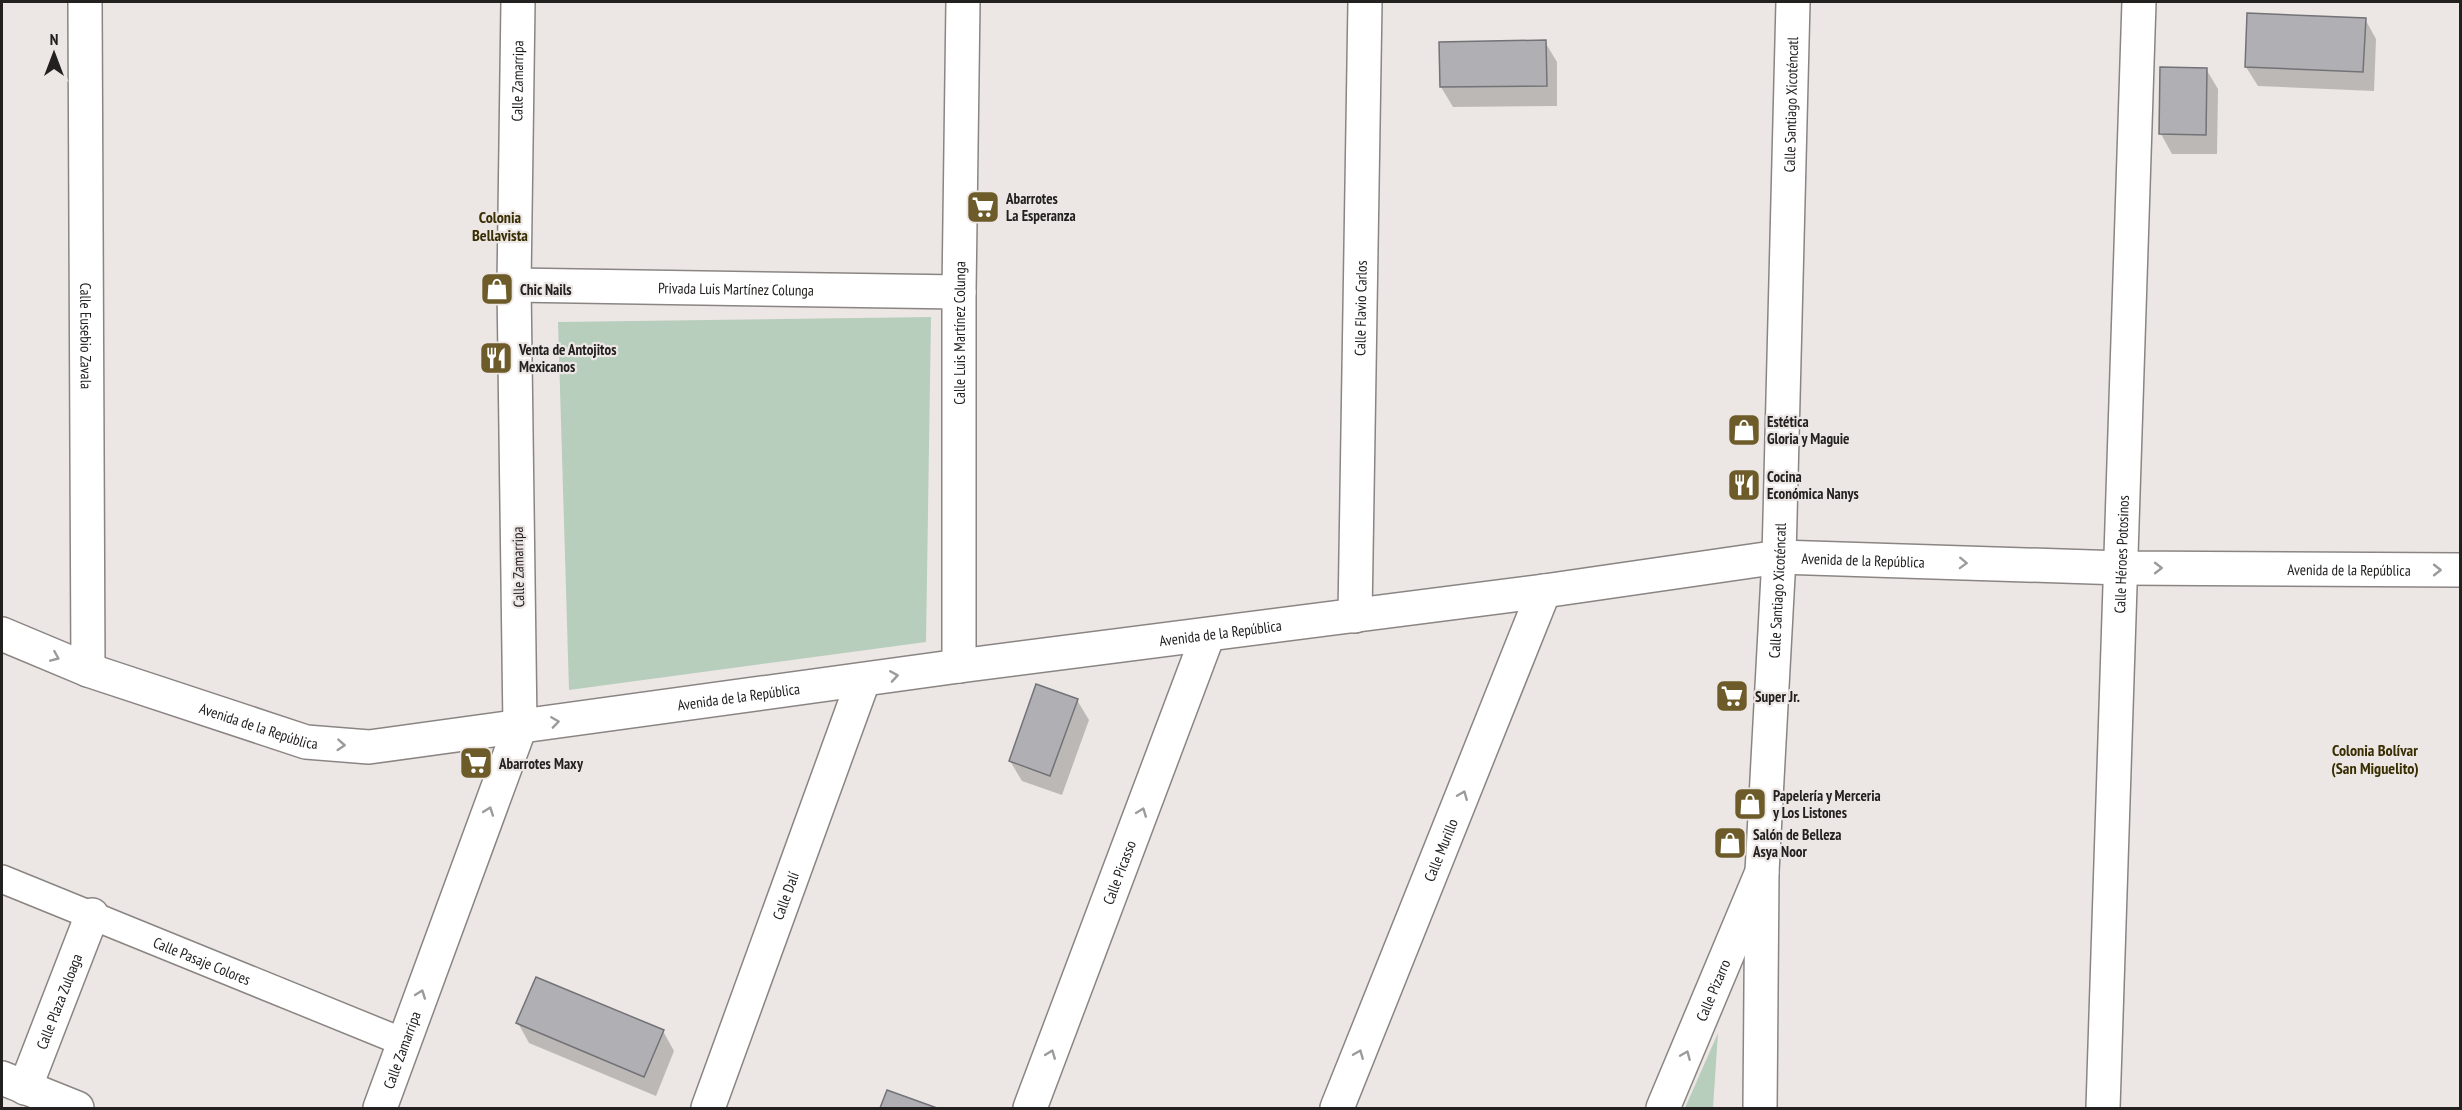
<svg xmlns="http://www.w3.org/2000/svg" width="2462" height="1110" viewBox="0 0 2462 1110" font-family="'PT Sans Narrow',sans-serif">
  <rect width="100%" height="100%" fill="#ece7e4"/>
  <g fill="#b8cebc">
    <polygon points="931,317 926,642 569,690 558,322"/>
    <polygon points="1718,1033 1713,1108 1685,1108"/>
  </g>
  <g fill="#0003">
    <polygon points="2365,19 2376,39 2374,91 2258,86 2246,67"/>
    <polygon points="1545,42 1557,62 1557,106 1453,107 1441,87"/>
    <polygon points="2206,69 2218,89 2217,154 2172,154 2161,134"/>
    <polygon points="1077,700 1089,720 1062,795 1022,781 1010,761"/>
    <polygon points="518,1023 663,1031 674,1051 656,1096 529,1043"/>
    <polygon points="888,1092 932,1108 882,1108"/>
  </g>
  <g fill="#afafb4" stroke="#737277" stroke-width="1.5">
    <polygon points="2247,13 2366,18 2363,72 2245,67"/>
    <polygon points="1546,40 1547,86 1440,87 1439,42"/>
    <polygon points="2160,67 2207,68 2206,135 2159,134"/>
    <polygon points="1036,684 1078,699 1050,776 1009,761"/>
    <polygon points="536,977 664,1030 644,1077 516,1023"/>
    <polygon points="887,1090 937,1108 880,1108"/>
  </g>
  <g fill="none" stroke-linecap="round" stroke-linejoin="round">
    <defs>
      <g id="pedestrian">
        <path id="s1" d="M2 879 403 1042"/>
      </g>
      <g id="minor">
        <path id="s2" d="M85 2 88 670"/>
        <path id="s3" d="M514 285 959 292"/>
        <path id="s4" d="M1355 616 1365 2"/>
        <path id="s5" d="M2 634 88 670 306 742 369 747 959 666 1544 591 1779 557 2122 568 2460 570"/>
        <path id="s6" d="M959 666V292L963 2"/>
        <polyline points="2,1078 77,1108"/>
        <path id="s7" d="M25 1088 92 915"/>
        <path id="s8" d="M380 1108 520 727 514 285 518 2"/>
        <path id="s9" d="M708 1108 863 681"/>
        <path id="s10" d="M1030 1108 1208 635"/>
        <path id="s11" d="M1337 1108 1544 591"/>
        <path id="s12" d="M1663 1108 1762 872"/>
        <path id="s13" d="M2103 1108 2139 2"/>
      </g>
      <g id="tertiary">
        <path id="s14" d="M1760 1108 1762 872 1779 557 1793 2"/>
      </g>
    </defs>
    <use href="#pedestrian" stroke="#8a8582" stroke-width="30"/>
    <use href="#minor" stroke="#8a8582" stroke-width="36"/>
    <use href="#tertiary" stroke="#8a8582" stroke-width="36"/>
    <use href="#pedestrian" stroke="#fff" stroke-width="27"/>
    <use href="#minor" stroke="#fff" stroke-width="33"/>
    <use href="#tertiary" stroke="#fff" stroke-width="33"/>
  </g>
  <defs><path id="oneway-chevron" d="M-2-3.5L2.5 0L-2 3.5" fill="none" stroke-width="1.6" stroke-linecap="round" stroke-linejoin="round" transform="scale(1.5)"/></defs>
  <g stroke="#9c9b9b">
    <use href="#oneway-chevron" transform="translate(1963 563) rotate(2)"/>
    <use href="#oneway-chevron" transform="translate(2158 568)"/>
    <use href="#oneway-chevron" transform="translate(2437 570)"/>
    <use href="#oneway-chevron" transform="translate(55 657) rotate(23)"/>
    <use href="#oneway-chevron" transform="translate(894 676) rotate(-9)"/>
    <use href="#oneway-chevron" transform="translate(555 722) rotate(-8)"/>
    <use href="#oneway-chevron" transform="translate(341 745) rotate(4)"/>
    <use href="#oneway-chevron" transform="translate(1463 795) rotate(-68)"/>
    <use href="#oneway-chevron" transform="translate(489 811) rotate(-70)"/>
    <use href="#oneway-chevron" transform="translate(1142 812) rotate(-69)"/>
    <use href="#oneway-chevron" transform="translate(421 994) rotate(-70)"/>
    <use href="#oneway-chevron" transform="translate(1051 1054) rotate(-69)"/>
    <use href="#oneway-chevron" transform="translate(1359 1054) rotate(-68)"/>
    <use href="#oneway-chevron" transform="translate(1686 1055) rotate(-67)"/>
  </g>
  <defs>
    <symbol id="supermarket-square" viewBox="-11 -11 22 22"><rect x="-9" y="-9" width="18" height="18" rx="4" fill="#6d5c2a" stroke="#ece7e4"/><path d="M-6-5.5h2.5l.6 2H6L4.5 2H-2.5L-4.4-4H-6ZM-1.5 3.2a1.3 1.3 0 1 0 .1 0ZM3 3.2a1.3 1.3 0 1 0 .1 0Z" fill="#fff"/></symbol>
    <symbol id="shop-square" viewBox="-11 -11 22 22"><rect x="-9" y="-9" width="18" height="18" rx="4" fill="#6d5c2a" stroke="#ece7e4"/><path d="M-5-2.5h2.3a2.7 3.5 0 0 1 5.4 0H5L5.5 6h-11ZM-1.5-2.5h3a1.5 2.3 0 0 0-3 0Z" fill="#fff"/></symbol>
    <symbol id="restaurant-square" viewBox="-11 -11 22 22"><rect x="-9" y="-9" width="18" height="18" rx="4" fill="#6d5c2a" stroke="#ece7e4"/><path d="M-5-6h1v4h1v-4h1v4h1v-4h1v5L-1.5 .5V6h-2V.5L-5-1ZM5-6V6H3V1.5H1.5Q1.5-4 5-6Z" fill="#fff"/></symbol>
  </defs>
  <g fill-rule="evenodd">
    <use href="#supermarket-square" x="964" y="188" width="38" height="38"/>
    <use href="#shop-square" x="478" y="270" width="38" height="38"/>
    <use href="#restaurant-square" x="477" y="339" width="38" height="38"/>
    <use href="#shop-square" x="1725" y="411" width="38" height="38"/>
    <use href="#restaurant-square" x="1725" y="466" width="38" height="38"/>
    <use href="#supermarket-square" x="1713" y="677" width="38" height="38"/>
    <use href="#supermarket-square" x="457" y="744" width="38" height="38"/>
    <use href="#shop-square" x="1731" y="785" width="38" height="38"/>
    <use href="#shop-square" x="1711" y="824" width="38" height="38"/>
  </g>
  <g text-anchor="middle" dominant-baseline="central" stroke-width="4.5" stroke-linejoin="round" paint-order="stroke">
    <g font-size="15" fill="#232120" stroke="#ece7e4">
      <text stroke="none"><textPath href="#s8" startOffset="1052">Calle Zamarripa</textPath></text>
      <text stroke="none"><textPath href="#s14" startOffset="1004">Calle Santiago Xicoténcatl</textPath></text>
      <text stroke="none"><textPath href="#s3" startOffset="222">Privada Luis Martínez Colunga</textPath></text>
      <text stroke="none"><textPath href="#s4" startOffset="308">Calle Flavio Carlos</textPath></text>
      <text stroke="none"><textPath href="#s6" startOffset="333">Calle Luis Martínez Colunga</textPath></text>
      <text stroke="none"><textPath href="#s2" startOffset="334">Calle Eusebio Zavala</textPath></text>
      <text stroke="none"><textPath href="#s13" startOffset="554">Calle Héroes Potosinos</textPath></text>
      <text stroke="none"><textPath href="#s5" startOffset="1893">Avenida de la República</textPath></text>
      <text transform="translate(518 567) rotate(-91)">Calle Zamarripa</text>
      <text stroke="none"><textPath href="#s5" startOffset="2379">Avenida de la República</textPath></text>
      <text stroke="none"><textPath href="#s14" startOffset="518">Calle Santiago Xicoténcatl</textPath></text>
      <text stroke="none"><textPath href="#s5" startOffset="1245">Avenida de la República</textPath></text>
      <text stroke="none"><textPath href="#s5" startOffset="759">Avenida de la República</textPath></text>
      <text stroke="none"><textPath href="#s5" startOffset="273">Avenida de la República</textPath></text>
      <text stroke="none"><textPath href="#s11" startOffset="278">Calle Murillo</textPath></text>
      <text stroke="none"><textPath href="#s10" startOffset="252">Calle Picasso</textPath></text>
      <text stroke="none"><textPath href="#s9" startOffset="226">Calle Dalí</textPath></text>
      <text stroke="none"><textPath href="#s1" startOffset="216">Calle Pasaje Colores</textPath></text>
      <text stroke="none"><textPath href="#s12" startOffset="128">Calle Pizarro</textPath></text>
      <text stroke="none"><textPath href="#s7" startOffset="93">Calle Plaza Zuloaga</textPath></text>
      <text stroke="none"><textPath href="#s8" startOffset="62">Calle Zamarripa</textPath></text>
    </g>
    <g font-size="15" font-weight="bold" fill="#232120" stroke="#ece7e4" text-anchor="start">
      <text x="1006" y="198">Abarrotes<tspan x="1006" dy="17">La Esperanza</tspan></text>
      <text x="520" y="289">Chic Nails</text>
      <text x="519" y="349">Venta de Antojitos<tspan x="519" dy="17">Mexicanos</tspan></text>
      <text x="1767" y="421">Estética<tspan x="1767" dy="17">Gloria y Maguie</tspan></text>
      <text x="1767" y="476">Cocina<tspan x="1767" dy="17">Económica Nanys</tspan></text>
      <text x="1755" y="696">Super Jr.</text>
      <text x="499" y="763">Abarrotes Maxy</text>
      <text x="1773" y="795">Papelería y Merceria<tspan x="1773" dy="17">y Los Listones</tspan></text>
      <text x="1753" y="834">Salón de Belleza<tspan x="1753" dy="17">Asya Noor</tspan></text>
    </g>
    <g font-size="16" font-weight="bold" fill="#392d02" stroke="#ece7e4">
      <text x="500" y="217">Colonia<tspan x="500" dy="18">Bellavista</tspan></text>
      <text x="2375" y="750">Colonia Bolívar<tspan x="2375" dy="18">(San Miguelito)</tspan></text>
    </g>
  </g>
  <rect width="2462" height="1110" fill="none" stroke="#232120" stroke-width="6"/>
  <g transform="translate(54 54)" stroke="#ece7e4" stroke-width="4.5" paint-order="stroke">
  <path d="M0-4.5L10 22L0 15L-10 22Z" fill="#232120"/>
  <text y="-9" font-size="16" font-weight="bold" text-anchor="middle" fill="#232120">N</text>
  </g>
</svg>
